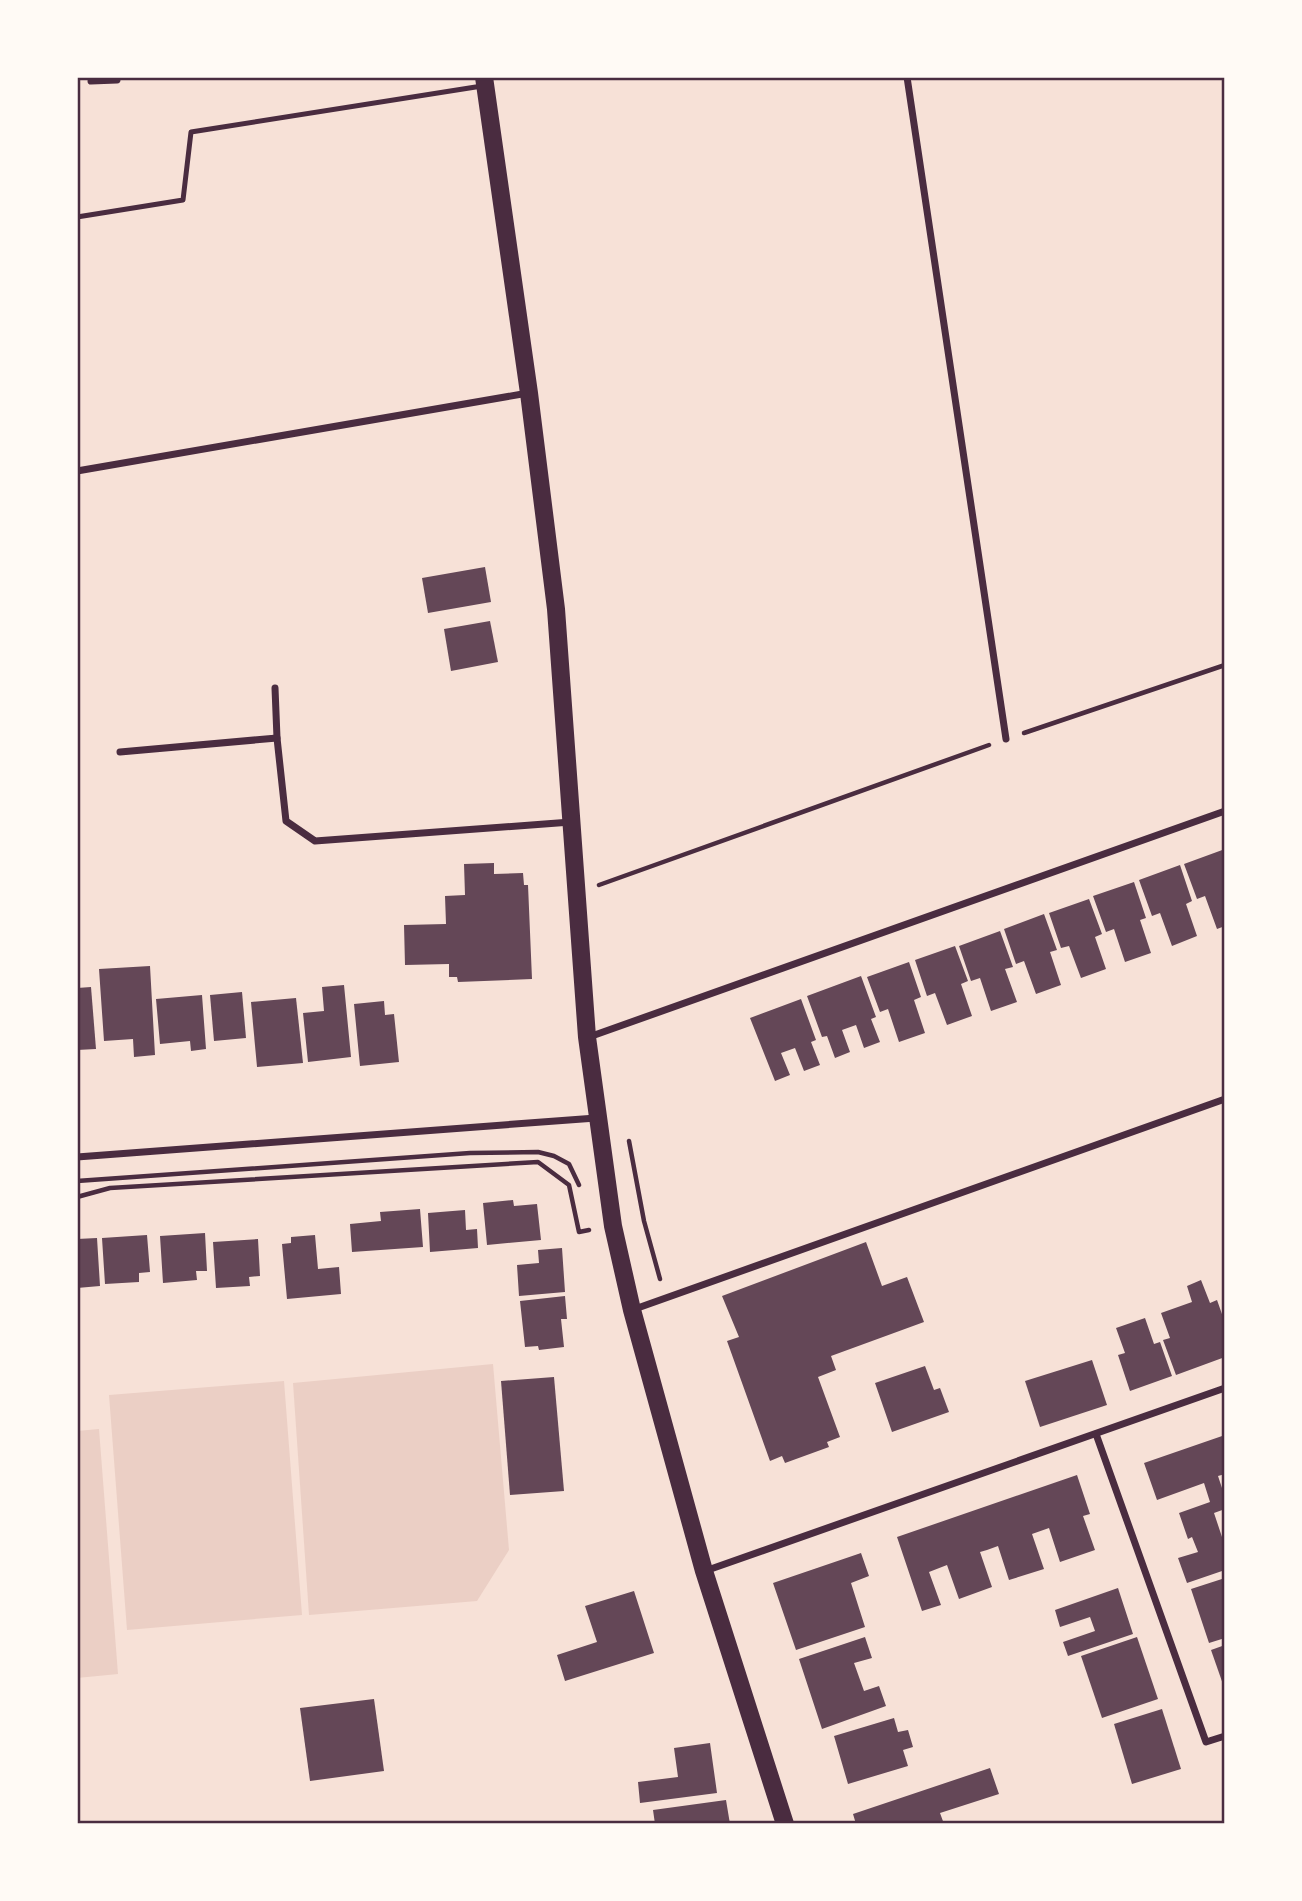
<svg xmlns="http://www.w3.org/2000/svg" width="1302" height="1901" viewBox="0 0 1302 1901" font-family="Manrope,sans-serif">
  <rect width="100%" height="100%" fill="#f7e1d7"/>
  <g fill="#ebcfc5">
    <polygon points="493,1364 509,1550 477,1601 309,1615 293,1383"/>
    <polygon points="284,1381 302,1615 127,1630 109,1395"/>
    <polygon points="99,1429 118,1674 77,1678 77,1431"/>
  </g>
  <g fill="#644757">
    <polygon points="485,567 491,602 428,613 422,578"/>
    <polygon points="490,621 498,662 451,671 444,629"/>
    <polygon points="1225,849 1225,926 1217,929 1205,896 1197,899 1184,864"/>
    <polygon points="494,863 494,874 523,873 524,885 528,885 532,979 458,982 457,977 449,977 449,964 405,965 404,925 446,924 445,896 465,895 464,864"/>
    <polygon points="1180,865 1192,901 1186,904 1197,936 1172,946 1160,913 1152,916 1139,880"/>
    <polygon points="1134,882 1146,918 1140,920 1151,953 1125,962 1114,929 1106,932 1093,896"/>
    <polygon points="1089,899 1102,934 1095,937 1106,969 1081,978 1069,946 1061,948 1049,913"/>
    <polygon points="1044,914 1057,950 1050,952 1061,985 1036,994 1024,961 1016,964 1004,929"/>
    <polygon points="1000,931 1013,967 1005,969 1017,1002 991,1011 980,978 971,981 959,946"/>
    <polygon points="955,946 968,981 961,984 972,1016 947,1025 935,993 927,996 915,960"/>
    <polygon points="909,962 921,997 914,1000 925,1033 899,1042 888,1009 880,1012 867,977"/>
    <polygon points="150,966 155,1055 134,1057 133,1039 104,1041 99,969"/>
    <polygon points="861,976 876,1017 871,1019 880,1042 864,1048 856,1025 842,1030 850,1052 835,1058 827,1036 822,1037 807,996"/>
    <polygon points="344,985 351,1057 308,1062 303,1013 324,1011 322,987"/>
    <polygon points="91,987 96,1049 77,1050 77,988"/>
    <polygon points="242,992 246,1038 214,1041 210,995"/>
    <polygon points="202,995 206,1049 191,1051 190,1041 160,1044 156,999"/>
    <polygon points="296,998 303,1063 257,1067 251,1002"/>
    <polygon points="801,999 816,1040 811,1042 820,1065 804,1071 795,1048 781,1053 790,1075 775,1081 750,1018"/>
    <polygon points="384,1001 385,1015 394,1014 399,1062 360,1066 354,1004"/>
    <polygon points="513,1200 514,1206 537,1204 541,1240 487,1245 483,1203"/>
    <polygon points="420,1209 423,1247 352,1252 350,1224 381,1221 380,1212"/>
    <polygon points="465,1210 466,1230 477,1229 478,1248 430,1252 428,1213"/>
    <polygon points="205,1233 207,1271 196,1271 197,1280 163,1283 160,1236"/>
    <polygon points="147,1235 150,1272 139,1273 139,1282 105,1284 102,1238"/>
    <polygon points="315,1235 318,1269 339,1267 341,1294 287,1299 282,1244 291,1243 291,1237"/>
    <polygon points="97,1238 100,1286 77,1288 77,1239"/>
    <polygon points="258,1239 260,1276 249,1277 250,1286 216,1288 213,1242"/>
    <polygon points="866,1242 882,1286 907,1277 924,1322 831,1356 836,1370 818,1377 840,1437 827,1442 829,1447 785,1463 782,1456 770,1461 727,1341 739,1337 722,1296"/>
    <polygon points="562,1248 565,1292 519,1296 517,1265 539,1263 538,1250"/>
    <polygon points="1201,1280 1210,1303 1217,1300 1223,1317 1225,1317 1225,1357 1176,1375 1163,1340 1170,1338 1161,1313 1192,1302 1187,1286"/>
    <polygon points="565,1296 567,1319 561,1319 564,1347 539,1350 538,1346 525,1347 520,1301"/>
    <polygon points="1145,1318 1154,1344 1160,1342 1172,1376 1130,1391 1118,1355 1125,1353 1116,1328"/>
    <polygon points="1092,1360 1107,1405 1040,1427 1025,1381"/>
    <polygon points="925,1366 934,1390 940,1388 949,1412 892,1432 875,1383"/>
    <polygon points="554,1377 564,1491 510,1495 501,1381"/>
    <polygon points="1225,1435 1225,1474 1218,1476 1225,1497 1225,1509 1214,1513 1225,1546 1225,1570 1187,1583 1178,1558 1198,1552 1192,1537 1188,1539 1179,1513 1210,1502 1204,1483 1157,1500 1144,1463"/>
    <polygon points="1077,1475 1090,1514 1083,1516 1095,1550 1060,1562 1049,1528 1032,1534 1044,1569 1009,1580 998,1546 987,1550 980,1552 992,1587 959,1599 947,1565 929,1572 941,1605 922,1611 897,1537"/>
    <polygon points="861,1553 869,1576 851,1583 865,1627 796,1650 773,1583"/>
    <polygon points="1225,1578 1225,1638 1209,1643 1191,1589"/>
    <polygon points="1118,1588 1133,1634 1068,1656 1063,1642 1095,1631 1090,1617 1060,1627 1055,1610"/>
    <polygon points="634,1591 654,1653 565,1681 557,1655 597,1642 585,1606"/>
    <polygon points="865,1637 872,1658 854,1663 864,1691 879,1686 886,1706 822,1729 799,1659"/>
    <polygon points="1137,1637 1158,1699 1102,1718 1081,1656"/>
    <polygon points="1225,1645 1225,1690 1211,1650"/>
    <polygon points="374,1699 384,1771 310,1781 300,1708"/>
    <polygon points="1162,1709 1181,1769 1132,1784 1114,1724"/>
    <polygon points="894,1718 898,1732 908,1730 913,1747 903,1750 908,1766 848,1784 834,1736"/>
    <polygon points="710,1743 717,1793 640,1803 638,1782 678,1777 674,1748"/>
    <polygon points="990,1768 999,1794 940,1813 944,1824 856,1824 853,1814"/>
    <polygon points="726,1800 730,1824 691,1824 691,1821 655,1824 653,1810"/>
  </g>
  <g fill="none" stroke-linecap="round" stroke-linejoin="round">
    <g stroke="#4a2c40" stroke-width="4.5">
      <polyline points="1024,733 1225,665"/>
      <polyline points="599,885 989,745"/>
      <polyline points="629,1141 644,1221 660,1279"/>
      <polyline points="77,1181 470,1153 538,1152 554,1156 569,1164 579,1185"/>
      <polyline points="77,1197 110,1188 538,1162 569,1185 579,1232 589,1230"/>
    </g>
    <polyline stroke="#4a2c40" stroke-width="5" points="77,217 183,200 191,132 482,86"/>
    <g stroke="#4a2c40" stroke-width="7">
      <polyline points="907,77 1006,739"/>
      <polyline points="91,81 117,80 117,77"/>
      <polyline points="77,471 528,393"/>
      <polyline points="275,688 277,738 286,821 315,841 571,822"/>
      <polyline points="120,752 277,738"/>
      <polyline points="589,1037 1225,811"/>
      <polyline points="77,1157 596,1118"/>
      <polyline points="632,1310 1225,1099"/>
      <polyline points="1096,1434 1206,1742 1225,1736"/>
      <polyline points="705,1571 1225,1388"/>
    </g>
    <polyline stroke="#4a2c40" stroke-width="18" points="484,77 529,393 556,609 587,1037 613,1226 632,1310 704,1571 785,1824"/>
  </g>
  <rect width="1302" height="1901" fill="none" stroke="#fffaf5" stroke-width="158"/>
  <rect x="79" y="79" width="1144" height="1743" fill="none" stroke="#4a2c40" stroke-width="2.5"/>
</svg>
